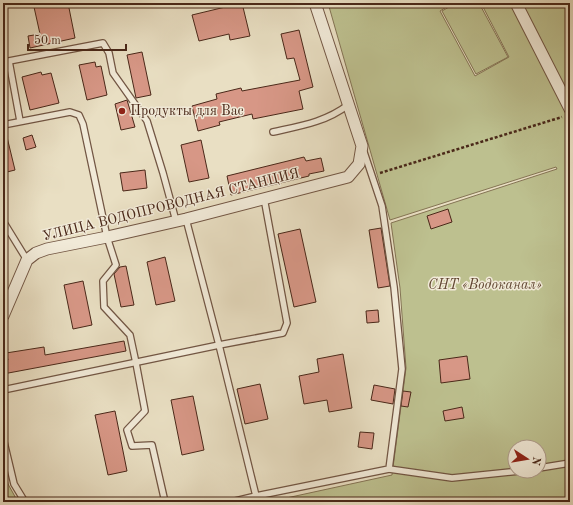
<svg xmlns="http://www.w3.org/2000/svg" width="573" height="505" viewBox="0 0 573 505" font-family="'Old Standard TT',serif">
  <rect width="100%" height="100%" fill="#e9dfc3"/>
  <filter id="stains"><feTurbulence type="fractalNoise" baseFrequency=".005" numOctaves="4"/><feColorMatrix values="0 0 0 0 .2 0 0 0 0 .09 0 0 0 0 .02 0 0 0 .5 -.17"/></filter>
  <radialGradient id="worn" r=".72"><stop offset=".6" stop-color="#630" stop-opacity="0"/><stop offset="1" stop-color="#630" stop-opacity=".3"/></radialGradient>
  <g fill="#bdc08f" stroke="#847454" fill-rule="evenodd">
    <path d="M328 3H453L440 11 475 76 509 57 481 3H570V502H268L392 475 406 368 400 288 391 223 557 169 556 167 390 220ZM515 447H539V471H515Z"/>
    <polygon points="456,3 479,3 508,57 476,74 442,11"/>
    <polygon points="3,459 8,484 18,502 3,502"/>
  </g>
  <g fill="#d79786" stroke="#4a2819">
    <polygon points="55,3 68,3 75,38 30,48 28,36 40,34 34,7"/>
    <polygon points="242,3 250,36 230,40 229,34 199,41 192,15"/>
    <polygon points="299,30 313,87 299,91 303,109 253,119 252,114 219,122 220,125 198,131 192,106 217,99 216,94 241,88 242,91 300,80 294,58 287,59 281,34"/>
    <polygon points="142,52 151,95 136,98 127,55"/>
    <polygon points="95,62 96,67 101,66 107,95 87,100 79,65"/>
    <polygon points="41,72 42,75 51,73 59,103 30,110 22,77"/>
    <polygon points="127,100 135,127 121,130 115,104"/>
    <polygon points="32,135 36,147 26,150 23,138"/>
    <polygon points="3,137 7,137 15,170 3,173"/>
    <polygon points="201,140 209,178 189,182 181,145"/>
    <polygon points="304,157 306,161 321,158 324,171 309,174 309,176 231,195 227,176"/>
    <polygon points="145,170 147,188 123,191 120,173"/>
    <polygon points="448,209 452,222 431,229 427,216"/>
    <polygon points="381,228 390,286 378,288 369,230"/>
    <polygon points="300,229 316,302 294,307 278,234"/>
    <polygon points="165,257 175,301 156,305 147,262"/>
    <polygon points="126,266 134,305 121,307 114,274 120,267"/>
    <polygon points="83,281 92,325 73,329 64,285"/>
    <polygon points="378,310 379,322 367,323 366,311"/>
    <polygon points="124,341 126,351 3,374 3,361 8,360 6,353 44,347 45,355"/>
    <polygon points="343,354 352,408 329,412 327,400 304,404 299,376 319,372 317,359"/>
    <polygon points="467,356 470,379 441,383 439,360"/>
    <polygon points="260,384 268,419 245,424 237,389"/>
    <polygon points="374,385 395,389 393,404 371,400"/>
    <polygon points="403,391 411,392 408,407 401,406"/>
    <polygon points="193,396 204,450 182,455 171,400"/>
    <polygon points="462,407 464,418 445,421 443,411"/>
    <polygon points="115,411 127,471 108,475 95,415"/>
    <polygon points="360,432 374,433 372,449 358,447"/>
  </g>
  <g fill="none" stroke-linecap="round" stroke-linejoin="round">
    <defs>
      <g id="service">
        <polyline points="20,121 9,61 103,43 109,53 113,73 147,121 163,173 176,221"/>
        <polyline points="3,125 70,112 79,115 83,124 107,237 116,265 103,281 104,307 130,335 136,363 145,411 127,430 132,446 152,445 165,502"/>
        <path d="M273 132C300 126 326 122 348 105"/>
        <polyline points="186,219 219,345 256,496 231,502"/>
        <polyline points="3,221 27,260"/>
        <polyline points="539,468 570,463"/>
        <polyline points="389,469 452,478 520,471"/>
        <polyline points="25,502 14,484 4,442 3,390 219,345 283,333 287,323 264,198"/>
        <polyline points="259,502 256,496 389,469 402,369 394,287 382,206 364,152"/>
      </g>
      <g id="minor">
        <polyline points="516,3 570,109"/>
        <polyline points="3,316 27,260 36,253 47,249 107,237 186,219 348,177 359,164 362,146 315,3"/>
      </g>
    </defs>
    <use href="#service" stroke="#725644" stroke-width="8"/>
    <use href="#minor" stroke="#725644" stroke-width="13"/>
    <polyline stroke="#4a2819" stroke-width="2.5" stroke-dasharray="3 2" stroke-linecap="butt" points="380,173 562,117"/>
    <use href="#service" stroke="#f1ead8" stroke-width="5.5"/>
    <use href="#minor" stroke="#f1ead8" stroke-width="11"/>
  </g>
  <circle fill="#8f2418" stroke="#f1ead8" stroke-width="1.5" cx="122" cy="111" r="4"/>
  <g text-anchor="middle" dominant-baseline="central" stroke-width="3" stroke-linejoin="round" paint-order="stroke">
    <g font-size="14" fill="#4a2819" stroke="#f1ead8" text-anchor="start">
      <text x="130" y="111">Продукты для Вас</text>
    </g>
    <g font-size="14" fill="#4a2819" stroke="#f1ead8">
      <text transform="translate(171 205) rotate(-14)">УЛИЦА ВОДОПРОВОДНАЯ СТАНЦИЯ</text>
    </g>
    <g font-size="14" font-style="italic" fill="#614631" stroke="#f1ead8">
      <text x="485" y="285">СНТ «Водоканал»</text>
    </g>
  </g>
  <rect width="573" height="505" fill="none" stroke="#e9dfc3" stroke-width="16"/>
  <rect x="4" y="4" width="565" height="497" fill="none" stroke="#4a2819" stroke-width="2"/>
  <rect x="8" y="8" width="557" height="489" fill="none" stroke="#4a2819"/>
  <g transform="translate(527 459) rotate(102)"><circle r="19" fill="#f1ead8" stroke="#ae9c8c"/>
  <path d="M0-3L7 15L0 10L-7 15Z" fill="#8f2418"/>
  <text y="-6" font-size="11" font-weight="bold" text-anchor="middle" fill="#4a2819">N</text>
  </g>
  <path d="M28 44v6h98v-6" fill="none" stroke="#4a2819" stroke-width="2"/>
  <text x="34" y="44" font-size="12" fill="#4a2819" stroke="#f1ead8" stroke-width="3" paint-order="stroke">50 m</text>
  <rect width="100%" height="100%" filter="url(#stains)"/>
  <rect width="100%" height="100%" fill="url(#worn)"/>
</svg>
